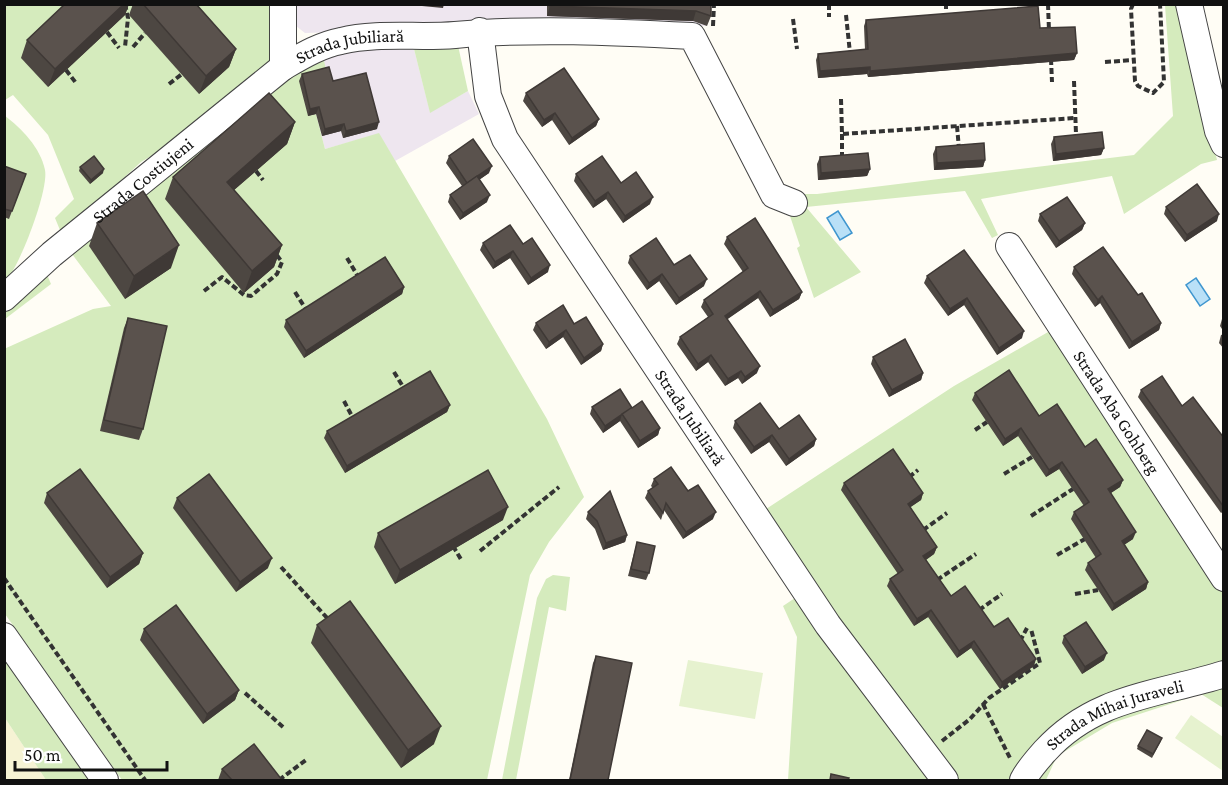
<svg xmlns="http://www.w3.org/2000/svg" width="1228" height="785" viewBox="0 0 1228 785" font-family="'Crimson Pro',serif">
  <rect width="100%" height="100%" fill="#fffdf5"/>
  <g fill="#eee6ef">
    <polygon points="294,5 708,5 707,26 546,21 461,22 443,29 305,33 296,26"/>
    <polygon points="413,45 430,112 468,91 479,114 395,161 379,134 325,149 316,114 308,116 299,81 323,56 355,47"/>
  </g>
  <polygon fill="#f6f3d4" points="5,718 46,780 5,780"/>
  <g fill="#d5ebbd">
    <polygon points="5,5 272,5 272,67 181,138 141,162 62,235 55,218 74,199 48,135 13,95 5,100"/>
    <polygon points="1165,5 1178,5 1217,160 1201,164 1124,214 1112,176 981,199 998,235 992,238 965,191 806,207 861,272 814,298 797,248 800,246 789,213 799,194 817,194 1134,155 1173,116"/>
    <polygon points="457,41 468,91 430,113 413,45"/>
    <polygon points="323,56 327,74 308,116 316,114 325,149 379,133 547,419 584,497 549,542 530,575 487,780 122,780 5,614 4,349 93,309 111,306 72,254 275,84"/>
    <path d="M4 115C22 129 40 147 45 170 49 190 19 269 4 283Z"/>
    <polygon points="45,270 51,284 5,319 5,306"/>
    <path d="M1055 328 1223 593V663C1176 673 1132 685 1088 706 1074 712 1059 719 1048 729 1032 744 1020 761 1009 780H956L865 662 763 511 954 386Z"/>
    <polygon points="553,575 570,577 566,611 549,607 516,780 502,780 537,598 546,579"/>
    <polygon points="798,596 937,780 788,780 797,637 783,606"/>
    <polygon points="4,655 93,780 46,780 5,718"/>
    <polygon points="1223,683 1223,708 1201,694 1112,723 1057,756 1046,780 1036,780 1052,753 1110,714"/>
  </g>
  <g fill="#e6f2cf">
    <polygon points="688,660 763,673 755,719 679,706"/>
    <polygon points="1191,715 1223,737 1223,771 1175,738"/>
  </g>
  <g fill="#b9e0f7" stroke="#3f96cf" stroke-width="1.5">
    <polygon points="838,211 852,233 840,240 827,218"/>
    <polygon points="1196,278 1210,299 1200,306 1186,285"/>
  </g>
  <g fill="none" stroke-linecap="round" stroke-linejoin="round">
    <defs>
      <g id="minor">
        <polyline points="283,4 283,67"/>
        <polyline points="1189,4 1218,131 1224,144"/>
        <path id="s1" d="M480 31 488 96 505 139 828 625 945 780"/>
        <path id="s2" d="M1009 246 1224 578"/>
        <path id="s3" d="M4 298 52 254 283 67C302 56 320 45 341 41 377 32 418 38 455 35 534 28 613 32 692 36L774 195 794 203"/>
        <polyline points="4,636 105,780"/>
        <path id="s4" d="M1023 780C1028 770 1037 760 1045 751 1095 696 1158 695 1224 674"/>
      </g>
    </defs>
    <use href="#minor" stroke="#444" stroke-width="28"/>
    <g stroke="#333" stroke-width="4" stroke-dasharray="6 3" stroke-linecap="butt">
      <polyline points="125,4 128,18 125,47"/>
      <polyline points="829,4 829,17"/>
      <polyline points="946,4 946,9"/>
      <polyline points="1048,4 1049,31"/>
      <polyline points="1133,4 1131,9 1135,81 1138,86 1153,93 1164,82 1160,4"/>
      <polyline points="846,15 850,53"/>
      <polyline points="793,19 797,49"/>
      <polyline points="713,26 714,4"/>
      <polyline points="107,32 119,48"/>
      <polyline points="133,47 145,33"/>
      <polyline points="1051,59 1052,82"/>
      <polyline points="1105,62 1134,60"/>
      <polyline points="66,70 76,83"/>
      <polyline points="1074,81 1076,134"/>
      <polyline points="169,84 182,74"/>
      <polyline points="841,99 842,134 1075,118"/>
      <polyline points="957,126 959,149"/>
      <polyline points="842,134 842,160"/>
      <polyline points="256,171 263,180"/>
      <polyline points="347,258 359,278"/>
      <polyline points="204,291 222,277 244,295 251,296 277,274 282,262 276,254"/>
      <polyline points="295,292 307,311"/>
      <polyline points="394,372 405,390"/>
      <polyline points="344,401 354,420"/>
      <polyline points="975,430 987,422"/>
      <polyline points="1004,474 1032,457"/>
      <polyline points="909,477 918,470"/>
      <polyline points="1031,516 1073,489"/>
      <polyline points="923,530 947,513"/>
      <polyline points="453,546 462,561"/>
      <polyline points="480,551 559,487"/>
      <polyline points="1057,555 1085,539"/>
      <polyline points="281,567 328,619"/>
      <polyline points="4,578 145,780"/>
      <polyline points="937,580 976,554"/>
      <polyline points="1075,594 1098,590"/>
      <polyline points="979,610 1002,594"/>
      <polyline points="1020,641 1027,628"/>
      <polyline points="245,693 283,727"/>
      <polyline points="983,704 1011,760"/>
      <polyline points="942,741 970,719 989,698 1040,663 1031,629"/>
      <polyline points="279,780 306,760"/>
    </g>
    <use href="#minor" stroke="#fff" stroke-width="26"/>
  </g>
  <g fill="#4d4742">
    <polygon points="65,4 129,4 125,15 48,87 21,58 27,40"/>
    <polygon points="133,4 196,4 236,49 229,67 199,94 129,15"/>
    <polygon points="547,4 711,4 711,16 707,26 693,21 547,16"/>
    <polygon points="866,20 1040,28 1077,53 1074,60 868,77 867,74 818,78 816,60 818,54 865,50 864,26"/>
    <polygon points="302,74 333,81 377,129 343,138 341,131 322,136 316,114 308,116 299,81"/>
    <polygon points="526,93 599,119 596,126 569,145 552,120 542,127 523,101"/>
    <polygon points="295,122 287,144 234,190 282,245 274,267 244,293 165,199 173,177"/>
    <polygon points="1054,137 1104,148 1101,155 1053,161 1051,144"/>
    <polygon points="936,147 985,160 983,167 934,170 933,154"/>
    <polygon points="449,156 489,173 479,180 487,202 460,220 448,202 450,195 462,186 446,163"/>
    <polygon points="820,157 870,169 867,176 818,180 817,164"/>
    <polygon points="4,166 26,174 9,219 4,217"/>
    <polygon points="80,167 103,173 90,184 79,171"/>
    <polygon points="576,174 621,183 650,204 623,223 606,199 593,208 574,181"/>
    <polygon points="1166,207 1217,221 1185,242 1164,214"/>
    <polygon points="1040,214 1085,223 1082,230 1056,248 1038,221"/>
    <polygon points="97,223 171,268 125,299 89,246"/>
    <polygon points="727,237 802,292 799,299 770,317 758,298 727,319 757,373 742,384 738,378 725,386 708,362 696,371 677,344 680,337 708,317 701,307 704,300 743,272 724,244"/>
    <polygon points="483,243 523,244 548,272 528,285 510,258 493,269 480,250"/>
    <polygon points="964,250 1022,338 997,355 964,305 948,316 924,283 927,276"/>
    <polygon points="630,256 674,265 704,286 676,305 659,281 647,290 628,263"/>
    <polygon points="1074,267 1138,295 1161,323 1159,330 1129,349 1100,303 1095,307 1072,274"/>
    <polygon points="404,287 402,294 304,358 284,327 286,320"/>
    <polygon points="128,318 143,429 139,440 100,431 124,328"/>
    <polygon points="1224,318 1224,332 1220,326 1222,319"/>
    <polygon points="536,323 574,324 603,344 601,351 581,365 563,337 546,349 533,330"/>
    <polygon points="1224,334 1224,349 1219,343 1221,335"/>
    <polygon points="873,357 923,373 921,380 889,397 871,364"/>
    <polygon points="1141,390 1182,406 1224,438 1224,511 1221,513 1138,397"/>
    <polygon points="975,393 1039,416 1085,447 1123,480 1120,487 1111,493 1133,539 1124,545 1148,582 1146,589 1112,611 1085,570 1088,563 1096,558 1071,519 1074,512 1084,506 1059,469 1046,477 1018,436 1003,446 972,400"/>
    <polygon points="450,405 447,412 345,473 324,438 327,431"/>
    <polygon points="592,407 632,408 660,428 658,435 638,448 620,421 603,433 590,414"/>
    <polygon points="735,421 779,429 816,439 814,446 786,466 769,442 751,454 733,428"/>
    <polygon points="654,479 688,491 713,519 683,539 664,510 661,520 645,498 648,491 653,488 651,486"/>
    <polygon points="844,483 923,493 921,500 910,507 937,547 934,554 926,560 951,596 994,627 1034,666 1000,689 971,648 957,658 928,617 914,626 887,586 890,579 898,574 841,490"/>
    <polygon points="47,493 143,553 139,564 107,588 44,503"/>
    <polygon points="177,498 268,568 236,592 173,508"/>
    <polygon points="588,512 627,535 625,542 603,550 595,529 586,519"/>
    <polygon points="503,520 395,584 374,547 378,533"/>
    <polygon points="637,542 649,573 646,580 628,576"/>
    <polygon points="317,625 434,744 401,768 311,643"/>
    <polygon points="144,629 239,690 235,700 203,724 140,640"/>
    <polygon points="1064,636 1104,660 1082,674 1062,643"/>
    <polygon points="596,656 608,780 569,780 593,663"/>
    <polygon points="1161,741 1152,758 1137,749 1138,746"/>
    <polygon points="222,769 282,780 218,780"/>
  </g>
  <g fill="#3f3936">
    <polygon points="124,4 129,4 125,15 48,87 55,69"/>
    <polygon points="401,4 444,4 443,8"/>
    <polygon points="550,6 696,11 693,21 547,16"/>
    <polygon points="236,49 229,67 199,94 206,76"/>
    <polygon points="1077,53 1074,60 868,77 870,71"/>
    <polygon points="870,67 867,74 818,78 820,71"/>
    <polygon points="319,107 316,114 308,116 310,109"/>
    <polygon points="555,113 552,120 542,127 544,120"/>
    <polygon points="599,119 596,126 569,145 572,138"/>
    <polygon points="295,122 287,144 219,203 227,182"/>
    <polygon points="379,122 377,129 343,138 346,131"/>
    <polygon points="344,124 341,131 322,136 325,129"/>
    <polygon points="1104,148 1101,155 1053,161 1056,154"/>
    <polygon points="985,160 983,167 934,170 937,163"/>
    <polygon points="492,166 489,173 464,190 467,183"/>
    <polygon points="104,169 103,173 90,184 91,180"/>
    <polygon points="870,169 867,176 818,180 821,173"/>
    <polygon points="608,192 606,199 593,208 595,201"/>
    <polygon points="490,195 487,202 460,220 463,213"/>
    <polygon points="653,197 650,204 623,223 625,216"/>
    <polygon points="1219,214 1217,221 1185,242 1187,235"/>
    <polygon points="1085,223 1082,230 1056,248 1059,241"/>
    <polygon points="179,245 171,268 125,299 134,276"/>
    <polygon points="282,245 274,267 244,293 252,271"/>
    <polygon points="513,251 510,258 493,269 495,262"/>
    <polygon points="550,265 548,272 528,285 531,278"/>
    <polygon points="662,274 659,281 647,290 649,283"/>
    <polygon points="707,279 704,286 676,305 679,298"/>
    <polygon points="404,287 402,294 304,358 306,351"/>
    <polygon points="760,291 758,298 722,323 725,316"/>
    <polygon points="802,292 799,299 770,317 773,310"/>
    <polygon points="1102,296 1100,303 1095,307 1098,300"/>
    <polygon points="967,298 964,305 948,316 950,309"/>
    <polygon points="1161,323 1159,330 1129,349 1132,342"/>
    <polygon points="566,330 563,337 546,349 549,342"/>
    <polygon points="1024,331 1022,338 997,355 999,348"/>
    <polygon points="603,344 601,351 581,365 584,358"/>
    <polygon points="711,355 708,362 696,371 698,364"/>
    <polygon points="760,366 757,373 742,384 745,377"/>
    <polygon points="741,371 738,378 725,386 728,379"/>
    <polygon points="923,373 921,380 889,397 892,390"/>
    <polygon points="450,405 447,412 345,473 347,466"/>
    <polygon points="631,408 622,414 620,421 603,433 605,426"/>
    <polygon points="660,428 658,435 638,448 640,441"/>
    <polygon points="1021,428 1018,436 1003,446 1005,439"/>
    <polygon points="772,435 769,442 751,454 754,447"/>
    <polygon points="816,439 814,446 786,466 789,459"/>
    <polygon points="1062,462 1059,469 1046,477 1049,470"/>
    <polygon points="1123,480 1120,487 1106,496 1108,489"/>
    <polygon points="923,493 921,500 905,511 908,504"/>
    <polygon points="508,507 503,520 395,584 400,570"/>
    <polygon points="716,512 713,519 683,539 686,532"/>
    <polygon points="1136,532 1133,539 1119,548 1122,541"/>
    <polygon points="627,535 625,542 603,550 606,543"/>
    <polygon points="937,547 934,554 921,563 923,556"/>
    <polygon points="143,553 139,564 107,588 110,577"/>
    <polygon points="272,558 268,568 236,592 240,582"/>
    <polygon points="1148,582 1146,589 1112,611 1114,604"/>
    <polygon points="931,610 928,617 914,626 917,619"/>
    <polygon points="974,641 971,648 957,658 959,651"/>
    <polygon points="1107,653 1104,660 1082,674 1085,667"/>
    <polygon points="1036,659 1034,666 1000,689 1002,682"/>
    <polygon points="239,690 235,700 203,724 207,714"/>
    <polygon points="441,726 434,744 401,768 408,750"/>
  </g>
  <g fill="#5a524d" stroke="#3f3936" stroke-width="1.5">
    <polygon points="65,4 124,4 55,69 27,40"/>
    <polygon points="143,4 196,4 236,49 206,76"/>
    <polygon points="550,4 711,4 711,16 696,11 550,6"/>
    <polygon points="1038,6 1040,28 1075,27 1077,53 870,71 870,67 820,71 818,54 868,49 866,20"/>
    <polygon points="329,67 333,81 366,73 379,122 346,131 344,124 325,129 319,107 310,109 302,74"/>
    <polygon points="564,68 599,119 572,138 555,113 544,120 526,93"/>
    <polygon points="269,93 295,122 227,182 282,245 252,271 173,177"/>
    <polygon points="1102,132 1104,148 1056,154 1054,137"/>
    <polygon points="473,139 492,166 467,183 449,156"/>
    <polygon points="984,143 985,160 937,163 936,147"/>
    <polygon points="868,153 870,169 821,173 820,157"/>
    <polygon points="94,156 104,169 91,180 80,167"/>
    <polygon points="602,156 621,183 636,172 653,197 625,216 608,192 595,201 576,174"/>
    <polygon points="4,166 26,174 12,211 4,209"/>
    <polygon points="477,176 490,195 463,213 450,195"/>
    <polygon points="1197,184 1219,214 1187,235 1166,207"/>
    <polygon points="143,191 179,245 134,276 97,223"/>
    <polygon points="1067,197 1085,223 1059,241 1040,214"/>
    <polygon points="755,218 802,292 773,310 760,291 725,316 760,366 745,377 741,371 728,379 711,355 698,364 680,337 713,314 704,300 748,268 727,237"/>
    <polygon points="510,225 523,244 532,238 550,265 531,278 513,251 495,262 483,243"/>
    <polygon points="656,238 674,265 690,255 707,279 679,298 662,274 649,283 630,256"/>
    <polygon points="1103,247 1138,295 1142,293 1161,323 1132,342 1102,296 1098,300 1074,267"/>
    <polygon points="964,250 1024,331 999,348 967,298 950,309 927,276"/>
    <polygon points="385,257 404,287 306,351 286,320"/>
    <polygon points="563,305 574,324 586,317 603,344 584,358 566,330 549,342 536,323"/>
    <polygon points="128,318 167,326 143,429 104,420"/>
    <polygon points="905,339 923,373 892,390 873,357"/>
    <polygon points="1009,370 1039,416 1057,404 1085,447 1096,439 1123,480 1108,489 1136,532 1122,541 1148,582 1114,604 1088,563 1101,554 1074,512 1089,502 1062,462 1049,470 1021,428 1005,439 975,393"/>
    <polygon points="430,371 450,405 347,466 327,431"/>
    <polygon points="1162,376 1182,406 1193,397 1224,438 1223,506 1141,390"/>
    <polygon points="620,389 632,408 642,401 660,428 640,441 622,414 631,408 605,426 592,407"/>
    <polygon points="760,403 779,429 799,415 816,439 789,459 772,435 754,447 735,421"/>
    <polygon points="893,449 923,493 908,504 937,547 923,556 951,596 965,586 994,627 1008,618 1036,659 1002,682 974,641 959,651 931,610 917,619 890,579 903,570 844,483"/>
    <polygon points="671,467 688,491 698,485 716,512 686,532 666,503 663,513 648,491 658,484 654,479"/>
    <polygon points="80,469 143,553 110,577 47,493"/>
    <polygon points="488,470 508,507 400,570 378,533"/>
    <polygon points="209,474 272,558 240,582 177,498"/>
    <polygon points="610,491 627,535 606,543 597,521 588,512"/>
    <polygon points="637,542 655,546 649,573 631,569"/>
    <polygon points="350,601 441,726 408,750 317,625"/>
    <polygon points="176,605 239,690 207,714 144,629"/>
    <polygon points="1086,622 1107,653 1085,667 1064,636"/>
    <polygon points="596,656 632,663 608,780 570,780"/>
    <polygon points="1147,730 1162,738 1153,754 1138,746"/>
    <polygon points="254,744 282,780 232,780 222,769"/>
    <polygon points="831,774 849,778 848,780 830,780"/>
  </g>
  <g text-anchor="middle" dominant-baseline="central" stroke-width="6" stroke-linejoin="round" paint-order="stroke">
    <g font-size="18" fill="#111" stroke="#fff">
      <text stroke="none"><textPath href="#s3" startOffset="434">Strada Jubiliară</textPath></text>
      <text stroke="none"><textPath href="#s3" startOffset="182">Strada Costiujeni</textPath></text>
      <text stroke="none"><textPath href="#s2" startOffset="198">Strada Aba Gohberg</textPath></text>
      <text stroke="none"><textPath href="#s1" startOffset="446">Strada Jubiliară</textPath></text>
      <text stroke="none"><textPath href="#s4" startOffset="117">Strada Mihai Juraveli</textPath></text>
    </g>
  </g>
  <rect width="1228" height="785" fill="none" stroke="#111111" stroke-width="12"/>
  <path d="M15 761v9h152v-9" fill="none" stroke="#111111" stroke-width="3"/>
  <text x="24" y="761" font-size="18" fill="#111111" stroke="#ffffff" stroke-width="4.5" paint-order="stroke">50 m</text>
</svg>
